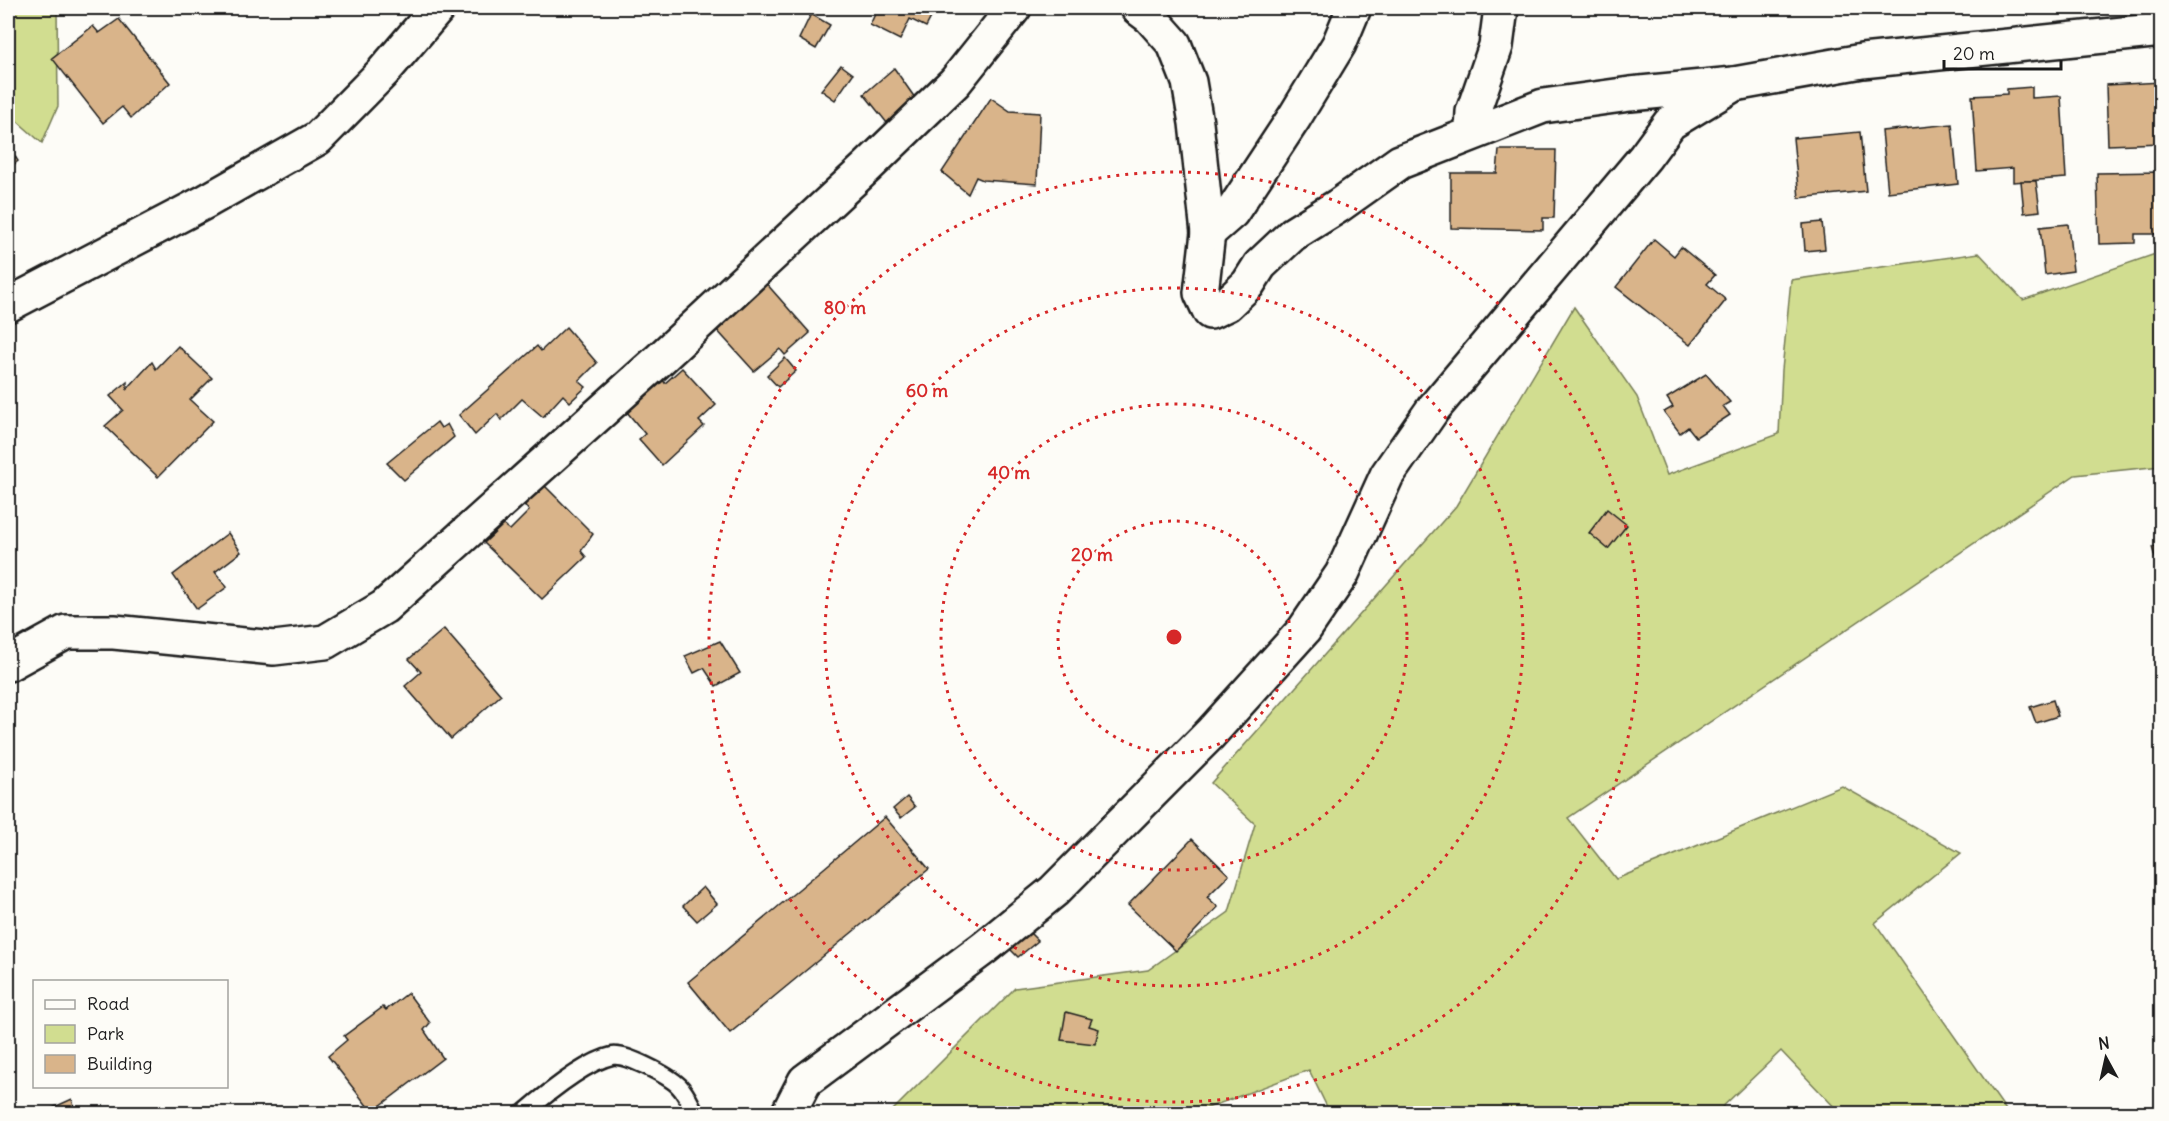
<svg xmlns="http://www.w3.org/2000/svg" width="2169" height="1121" viewBox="0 0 2169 1121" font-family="Delius,sans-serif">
  <rect width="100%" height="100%" fill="#fdfcf7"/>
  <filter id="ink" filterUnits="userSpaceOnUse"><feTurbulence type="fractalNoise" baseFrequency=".0167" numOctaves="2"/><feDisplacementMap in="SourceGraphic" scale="12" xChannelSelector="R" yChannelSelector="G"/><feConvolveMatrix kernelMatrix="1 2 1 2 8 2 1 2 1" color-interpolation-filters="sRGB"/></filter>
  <g filter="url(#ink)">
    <g fill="#d1dd90" stroke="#767c56" stroke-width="1.5">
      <polygon points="8,8 57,8 58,106 42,143 8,113"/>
      <polygon points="2161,252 2161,466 2075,475 1568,818 1616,879 1842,786 1961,853 1875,923 2008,1113 1840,1113 1781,1051 1716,1113 1330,1113 1309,1070 1194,1113 889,1114 1015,988 1148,970 1229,912 1255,824 1211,783 1456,506 1574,307 1637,397 1667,475 1779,434 1782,370 1791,280 1979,253 2023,300"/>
    </g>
    <g fill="#d9b48a" stroke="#1c1c1c" stroke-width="1.5">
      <polygon points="867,8 936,8 926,27 910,19 900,40 870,25 875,14 866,10"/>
      <polygon points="811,14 830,25 816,49 799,39"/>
      <polygon points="119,19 170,83 131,118 122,107 103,123 52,58 93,26 99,33"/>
      <polygon points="841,65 853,74 835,100 821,90"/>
      <polygon points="894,68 915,98 887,123 864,94"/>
      <polygon points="2162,82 2162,143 2108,145 2106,85"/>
      <polygon points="2032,87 2032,98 2061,96 2066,178 2013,182 2013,168 1977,171 1972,96 2007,94 2007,89"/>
      <polygon points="991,98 1010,111 1040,113 1037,184 983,180 976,177 968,194 942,172"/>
      <polygon points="1952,124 1958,184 1888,192 1882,131"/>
      <polygon points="1860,132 1866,191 1799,198 1793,138"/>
      <polygon points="8,145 18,161 8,169"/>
      <polygon points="1499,150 1556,150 1554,218 1543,218 1543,230 1451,228 1451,173 1497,173"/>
      <polygon points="2162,172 2162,234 2135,234 2135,243 2099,244 2097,173"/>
      <polygon points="2021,181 2036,181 2040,211 2024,213"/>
      <polygon points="1822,222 1825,249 1805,251 1803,224"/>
      <polygon points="2068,224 2073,271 2045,275 2040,227"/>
      <polygon points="1654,239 1674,256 1681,247 1715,275 1707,284 1726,300 1690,345 1616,287"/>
      <polygon points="765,282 810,333 785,355 780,349 754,371 715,328"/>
      <polygon points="566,327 597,363 579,381 586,387 570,402 563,395 543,417 522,399 501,420 497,414 475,435 459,415 537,346 541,351"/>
      <polygon points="178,346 212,378 190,400 213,421 158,477 105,426 123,410 110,396 127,382 127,389 152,362 156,369"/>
      <polygon points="785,358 796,371 778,387 767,375"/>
      <polygon points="682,368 716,405 699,421 704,426 662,465 639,439 645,434 627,412 663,380 665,383"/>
      <polygon points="1706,374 1730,402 1723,406 1730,415 1696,437 1688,427 1680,433 1664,412 1673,407 1667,398"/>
      <polygon points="437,422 441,428 447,424 454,437 404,480 387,463"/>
      <polygon points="544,485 593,534 581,551 586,557 542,599 484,543 503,525 510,530 529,511 524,504"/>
      <polygon points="1607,509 1627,525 1608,549 1589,533"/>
      <polygon points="228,533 241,552 215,572 227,587 197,609 173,575"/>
      <polygon points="2162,545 2162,581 2152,547"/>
      <polygon points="444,629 501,695 451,739 405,686 421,672 409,659"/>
      <polygon points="720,641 740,673 716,686 704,668 694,673 685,656"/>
      <polygon points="2053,700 2058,716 2036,723 2030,707"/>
      <polygon points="907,797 915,807 901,818 893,809"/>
      <polygon points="885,817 929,869 730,1033 688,982"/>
      <polygon points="1192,839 1229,875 1207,897 1218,907 1176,951 1128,905"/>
      <polygon points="703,887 717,904 697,921 683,906"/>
      <polygon points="1026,929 1038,941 1018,957 1006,945"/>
      <polygon points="408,993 430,1023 424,1030 443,1058 372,1112 328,1056 347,1040 344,1036 383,1007 386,1010"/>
      <polygon points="1066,1012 1092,1019 1089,1026 1099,1029 1095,1044 1061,1040"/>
      <polygon points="72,1099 76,1114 47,1114 46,1111"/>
    </g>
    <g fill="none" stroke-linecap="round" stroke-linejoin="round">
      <defs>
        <path id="lane" d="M523 1114C545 1095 585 1062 612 1056 625 1053 669 1076 679 1086 686 1093 691 1105 696 1114"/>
        <g id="street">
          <polyline points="1138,8 1150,17 1174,44 1189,82 1196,123 1208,233 1201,293 1210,312 1227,304 1248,284 1260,265 1293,234 1338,206 1400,162 1543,106 1630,94 1734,84 1862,61 2162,30"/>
          <polyline points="1472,133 1473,112 1496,46 1501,8"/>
          <polyline points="1208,233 1232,212 1294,118 1339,44 1354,8"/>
          <polyline points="8,305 205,202 318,138 383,72 438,8"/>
          <polyline points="8,664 66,632 114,632 274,648 325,642 384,607 659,360 867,167 955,82 1014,8"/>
          <polyline points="788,1114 805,1081 984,948 1054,891 1210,734 1304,630 1342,574 1387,475 1433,409 1645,157 1670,123 1734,84"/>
        </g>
      </defs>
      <use href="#lane" stroke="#1c1c1c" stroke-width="21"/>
      <use href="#street" stroke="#1c1c1c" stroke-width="38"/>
      <use href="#lane" stroke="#fdfcf7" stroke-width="16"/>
      <use href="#street" stroke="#fdfcf7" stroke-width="33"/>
    </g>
  </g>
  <g fill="none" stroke="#d62828" stroke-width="3" stroke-dasharray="3 6">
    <circle cx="1174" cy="637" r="116"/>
    <circle cx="1174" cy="637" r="233"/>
    <circle cx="1174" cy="637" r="349"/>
    <circle cx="1174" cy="637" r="465"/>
  </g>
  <circle cx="1174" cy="637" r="9" fill="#d62828" stroke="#fdfcf7" stroke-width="3"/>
  <g font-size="18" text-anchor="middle" font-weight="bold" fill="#d62828" stroke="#fdfcf7" stroke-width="5" stroke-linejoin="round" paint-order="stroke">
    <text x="845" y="314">80 m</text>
    <text x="927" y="397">60 m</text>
    <text x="1009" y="479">40 m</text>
    <text x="1092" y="561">20 m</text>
  </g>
  <rect width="2169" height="1121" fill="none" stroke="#fdfcf7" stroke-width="30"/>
  <rect x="15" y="15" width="2139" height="1091" fill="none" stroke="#1c1c1c" stroke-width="2" filter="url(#ink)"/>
  <rect x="33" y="980" width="195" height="108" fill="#fdfcf7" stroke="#a3a29f" stroke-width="1.5"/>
  <rect x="45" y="1000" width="30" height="9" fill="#fdfcf7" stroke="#a3a29f" stroke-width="1.5"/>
  <text x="87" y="1010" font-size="18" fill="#1c1c1c">Road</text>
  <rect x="45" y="1025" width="30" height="18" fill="#d1dd90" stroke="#a3a29f" stroke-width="1.5"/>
  <text x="87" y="1040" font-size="18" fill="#1c1c1c">Park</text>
  <rect x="45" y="1055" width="30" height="18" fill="#d9b48a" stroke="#a3a29f" stroke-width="1.5"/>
  <text x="87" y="1070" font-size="18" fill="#1c1c1c">Building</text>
  <g transform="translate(2106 1058) rotate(352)" stroke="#fdfcf7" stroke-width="4.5" paint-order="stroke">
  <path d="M0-4.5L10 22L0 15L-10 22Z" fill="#1c1c1c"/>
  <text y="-9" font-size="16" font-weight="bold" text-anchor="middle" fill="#1c1c1c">N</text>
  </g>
  <path d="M1944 60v9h117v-9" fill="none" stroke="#1c1c1c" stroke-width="3"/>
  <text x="1953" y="60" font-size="18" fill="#1c1c1c" stroke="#fdfcf7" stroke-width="4.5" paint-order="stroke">20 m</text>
</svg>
